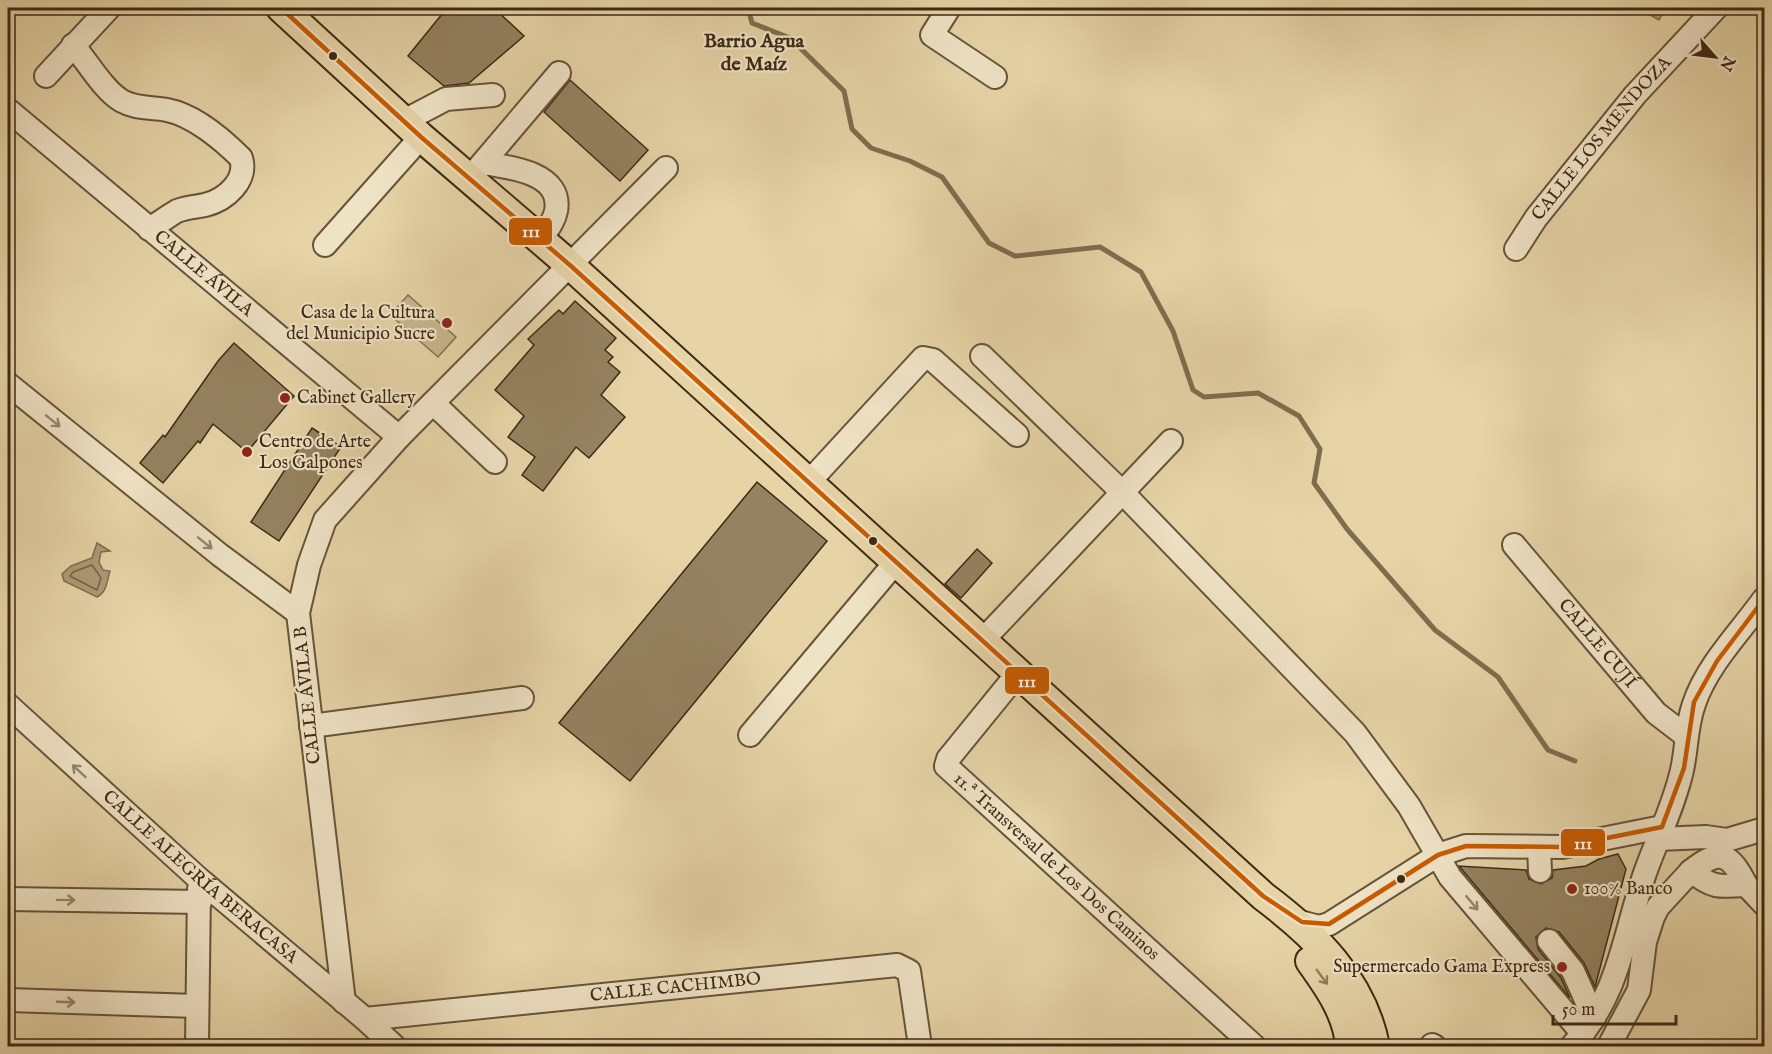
<svg xmlns="http://www.w3.org/2000/svg" width="1772" height="1054" viewBox="0 0 1772 1054" font-family="'IM FELL English',serif">
  <rect width="100%" height="100%" fill="#e6d4a7"/>
  <filter id="stains"><feTurbulence type="fractalNoise" baseFrequency=".00333" numOctaves="4"/><feColorMatrix values="0 0 0 0 .2 0 0 0 0 .09 0 0 0 0 .02 0 0 0 .5 -.17"/></filter>
  <radialGradient id="worn" r=".72"><stop offset=".6" stop-color="#630" stop-opacity="0"/><stop offset="1" stop-color="#630" stop-opacity=".3"/></radialGradient>
  <polygon fill="#c9b78e" stroke="#827050" stroke-width="1.5" points="408,295 456,337 438,357 390,315"/>
  <g fill="#ac9a75" stroke="#7f6d4e" stroke-width="1.5">
    <polygon points="1638,8 1666,8 1659,20"/>
    <path d="M97 543 110 551 101 552 99 562 103 570 110 571C107 581 107 592 97 597L64 581 62 574 71 566 92 558Z"/>
  </g>
  <g fill="none" stroke-linecap="round" stroke-linejoin="round">
    <polygon stroke="#746244" stroke-width="1.5" points="92,565 101,578 97,590 70,576 73,572"/>
    <polyline stroke="#7f6d4e" stroke-width="5" points="748,8 752,23 790,38 844,91 852,129 871,148 910,161 942,177 989,243 1015,256 1100,247 1141,272 1173,331 1193,390 1204,397 1258,393 1299,416 1320,449 1314,483 1347,529 1435,630 1498,677 1548,750 1575,761"/>
  </g>
  <g fill="#948260" stroke="#3c2a13" stroke-width="1.5">
    <polygon points="447,8 494,8 524,36 469,83 444,86 408,56"/>
    <polygon points="570,80 648,150 620,181 544,112"/>
    <polygon points="575,301 616,338 605,350 613,357 608,362 620,372 601,395 625,417 589,458 576,447 543,491 522,475 535,457 508,437 524,416 495,390 534,345 528,339 559,310 563,314"/>
    <polygon points="234,343 294,396 247,452 213,424 200,443 198,441 163,483 140,463 163,435 165,437 218,361"/>
    <polygon points="312,428 341,447 279,541 251,522"/>
    <polygon points="757,482 827,541 630,781 559,723"/>
    <polygon points="977,549 992,563 961,598 945,584"/>
    <polygon points="1618,854 1626,869 1595,987 1584,963 1559,932 1546,928 1536,937 1538,949 1561,978 1570,998 1459,866 1526,870 1529,879 1541,884 1552,878 1553,870 1586,866 1599,859"/>
  </g>
  <g fill="none" stroke-linecap="round" stroke-linejoin="round">
    <defs>
      <g id="minor">
        <polyline points="949,8 932,35 995,77"/>
        <path d="M73 45C87 61 104 91 122 101 136 109 152 107 167 110 193 115 222 139 241 158 248 180 226 200 205 205 196 207 187 207 177 211 168 216 158 224 149 229"/>
        <polyline points="46,76 109,8"/>
        <path id="s1" d="M8 110 399 437"/>
        <polyline points="404,121 446,99 493,95"/>
        <path d="M483 163C510 167 563 173 556 211 554 222 546 231 540 240"/>
        <polyline points="469,179 559,73"/>
        <polyline points="325,245 421,137"/>
        <path id="s2" d="M1516 249 1536 218 1635 95 1716 8"/>
        <polyline points="982,356 1123,493 1355,733 1409,806 1450,877 1583,1034"/>
        <polyline points="8,384 220,555 298,613"/>
        <polyline points="433,403 495,462"/>
        <polyline points="808,483 923,358 933,360 1017,435"/>
        <path id="s3" d="M1514 545 1656 713 1686 736"/>
        <polyline points="982,641 1171,441"/>
        <polyline points="1018,673 948,759 946,766 1254,1046"/>
        <path id="s4" d="M8 705 199 879 365 1019 394 1046"/>
        <polyline points="311,726 522,698"/>
        <polyline points="750,735 895,563"/>
        <polyline points="1658,839 1706,837 1727,840 1764,829"/>
        <polyline points="1539,847 1540,871"/>
        <path d="M1691 871C1720 848 1730 853 1746 885"/>
        <polyline points="8,899 200,902"/>
        <polyline points="1296,921 1319,927 1329,924 1438,855 1466,846 1562,847 1662,827"/>
        <polyline points="1549,941 1573,971 1594,1018"/>
        <polyline points="8,1000 197,1006"/>
        <polyline points="344,1002 298,613 309,565 325,520 399,437 666,168"/>
        <path id="s5" d="M365 1019 897 965 909 971 920 1046"/>
        <polyline points="1432,1045 1434,1046"/>
        <polyline points="197,1046 199,889"/>
        <path d="M1572 1046C1620 994 1623 937 1645 873 1657 839 1674 806 1682 770 1687 748 1686 726 1694 704 1707 665 1741 631 1764 599"/>
        <path d="M1609 1046 1639 990 1645 942 1653 917 1658 907 1691 871C1712 888 1719 887 1746 885L1764 904"/>
      </g>
      <g id="major">
        <path d="M281 8 421 137 571 266 1263 896C1315 935 1362 980 1375 1046"/>
        <path d="M1310 961C1328 986 1348 1014 1350 1046"/>
      </g>
    </defs>
    <use href="#minor" stroke="#665438" stroke-width="26"/>
    <use href="#major" stroke="#3c2a13" stroke-width="32"/>
    <use href="#minor" stroke="#efe3c6" stroke-width="22"/>
    <use href="#major" stroke="#e6d4a7" stroke-width="28"/>
    <defs>
      <polyline id="bus-1" points="281,8 421,137 571,266 1263,896 1302,922 1329,924 1438,855 1466,846 1562,847 1662,827 1684,768 1694,702 1717,661 1764,599"/>
    </defs>
    <use href="#bus-1" stroke="#efe3c6" stroke-width="9"/>
    <use href="#bus-1" stroke="#c95b00" stroke-width="4.5"/>
  </g>
  <defs><path id="oneway-shaft" d="M-6 0H5M1.5-3L5.5 0L1.5 3" fill="none" stroke-width="1.6" stroke-linecap="round" stroke-linejoin="round" transform="scale(1.5)"/></defs>
  <g stroke="#96866c">
    <use href="#oneway-shaft" transform="translate(53 421) rotate(39)"/>
    <use href="#oneway-shaft" transform="translate(205 543) rotate(39)"/>
    <use href="#oneway-shaft" transform="translate(79 771) rotate(-137)"/>
    <use href="#oneway-shaft" transform="translate(66 900) rotate(1)"/>
    <use href="#oneway-shaft" transform="translate(1472 903) rotate(50)"/>
    <use href="#oneway-shaft" transform="translate(66 1002) rotate(2)"/>
  </g>
  <use stroke="#917f5d" href="#oneway-shaft" transform="translate(1322 977) rotate(54)"/>
  <g fill="#3c2a13" stroke="#efe3c6" stroke-width="2">
    <circle cx="333" cy="56" r="5"/>
    <circle cx="873" cy="541" r="5"/>
    <circle cx="1401" cy="879" r="5"/>
  </g>
  <g fill="#8f2418" stroke="#efe3c6" stroke-width="2">
    <circle cx="447" cy="323" r="6"/>
    <circle cx="285" cy="398" r="6"/>
    <circle cx="247" cy="452" r="6"/>
    <circle cx="1572" cy="889" r="6"/>
    <circle cx="1562" cy="967" r="6"/>
  </g>
  <g text-anchor="middle" dominant-baseline="central" stroke-width="4.5" stroke-linejoin="round" paint-order="stroke">
    <g font-size="18" fill="#3c2a13" stroke="#efe3c6">
      <text stroke="none"><textPath href="#s2" startOffset="140">CALLE LOS MENDOZA</textPath></text>
      <text stroke="none"><textPath href="#s1" startOffset="255">CALLE ÁVILA</textPath></text>
      <text stroke="none"><textPath href="#s3" startOffset="129">CALLE CUJÍ</textPath></text>
      <text transform="translate(308 695) rotate(-96)">CALLE ÁVILA B</text>
      <text transform="translate(1056 867) rotate(42)">11.ª Transversal de Los Dos Caminos</text>
      <text stroke="none"><textPath href="#s4" startOffset="258">CALLE ALEGRÍA BERACASA</textPath></text>
      <text stroke="none"><textPath href="#s5" startOffset="312">CALLE CACHIMBO</textPath></text>
    </g>
    <g font-size="18" fill="#3c2a13" stroke="#efe3c6" text-anchor="start">
      <text x="435" y="313" text-anchor="end">Casa de la Cultura<tspan x="435" dy="21">del Municipio Sucre</tspan></text>
      <text x="297" y="398">Cabinet Gallery</text>
      <text x="259" y="442">Centro de Arte<tspan x="259" dy="21">Los Galpones</tspan></text>
      <text x="1584" y="889">100% Banco</text>
      <text x="1550" y="967" text-anchor="end">Supermercado Gama Express</text>
    </g>
    <g font-size="20" font-weight="bold" fill="#3c2a13" stroke="#efe3c6">
      <text x="754" y="41">Barrio Agua<tspan x="754" dy="23">de Maíz</tspan></text>
    </g>
  </g>
  <g stroke="#efe3c6" stroke-width="2">
    <rect x="508" y="217" width="45" height="29" rx="6" fill="#c95b00"/>
    <rect x="1004" y="666" width="46" height="29" rx="6" fill="#c95b00"/>
    <rect x="1560" y="828" width="46" height="29" rx="6" fill="#c95b00"/>
  </g>
  <g font-size="16" text-anchor="middle" font-weight="bold" fill="#fff">
    <text x="531" y="237">111</text>
    <text x="1027" y="687">111</text>
    <text x="1583" y="849">111</text>
  </g>
  <rect width="1772" height="1054" fill="none" stroke="#e6d4a7" stroke-width="30"/>
  <rect x="9" y="9" width="1754" height="1036" fill="none" stroke="#3c2a13" stroke-width="3"/>
  <rect x="15" y="15" width="1742" height="1024" fill="none" stroke="#3c2a13" stroke-width="1.5"/>
  <g transform="translate(1715 57) rotate(118)" stroke="#efe3c6" stroke-width="4.5" paint-order="stroke">
  <path d="M0-4.5L10 22L0 15L-10 22Z" fill="#3c2a13"/>
  <text y="-9" font-size="16" font-weight="bold" text-anchor="middle" fill="#3c2a13">N</text>
  </g>
  <path d="M1553 1015v9h123v-9" fill="none" stroke="#3c2a13" stroke-width="3"/>
  <text x="1562" y="1015" font-size="18" fill="#3c2a13" stroke="#efe3c6" stroke-width="4.5" paint-order="stroke">50 m</text>
  <rect width="100%" height="100%" filter="url(#stains)"/>
  <rect width="100%" height="100%" fill="url(#worn)"/>
</svg>
